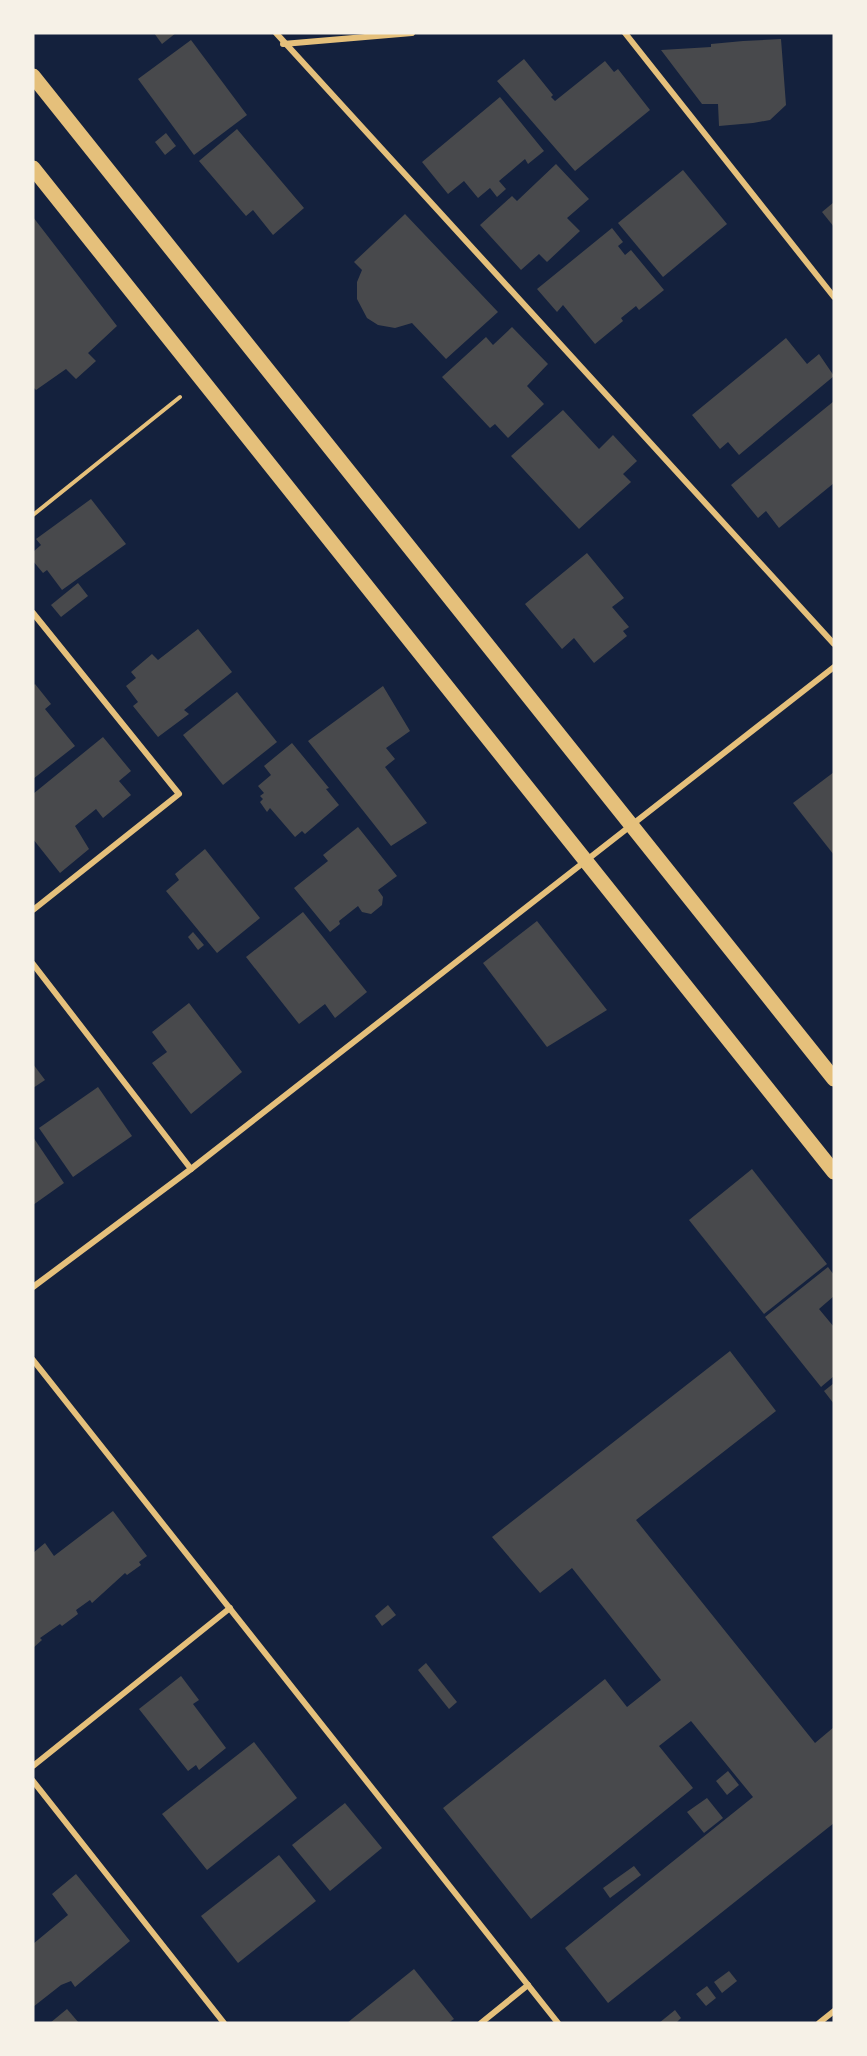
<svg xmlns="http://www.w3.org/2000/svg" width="867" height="2056" viewBox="0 0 867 2056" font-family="Cabin,sans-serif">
  <rect width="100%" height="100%" fill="#14213d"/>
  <g fill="#48494c">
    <polygon points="154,33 176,33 162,44"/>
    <polygon points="781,39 786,105 770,120 753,123 719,126 718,104 702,104 661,50 711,47 711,44 743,41"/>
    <polygon points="191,40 247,115 194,155 138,79"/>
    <polygon points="524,59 553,95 551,97 555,101 605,61 614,72 618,69 650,110 575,171 497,81"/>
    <polygon points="500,97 544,151 528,164 525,159 499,181 506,189 497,197 490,188 478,198 464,181 448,194 422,162"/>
    <polygon points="237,129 304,208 273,235 253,210 246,216 199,161"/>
    <polygon points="166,133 176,146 165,155 155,142"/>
    <polygon points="556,164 589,199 567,218 580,231 547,262 539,254 521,270 480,225 512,196 517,201"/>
    <polygon points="683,170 727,224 663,277 618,223"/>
    <polygon points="834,202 834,227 822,212"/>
    <polygon points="405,214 498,312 446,359 412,323 395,328 378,325 367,318 357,299 357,282 362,270 354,262"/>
    <polygon points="33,217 117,326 88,353 96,361 76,379 66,369 36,390 33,387"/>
    <polygon points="612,228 623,242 618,246 625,255 631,250 664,290 639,310 636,306 621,318 623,321 595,344 563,305 557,312 537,289"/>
    <polygon points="512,327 548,364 527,386 544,404 508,438 495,424 490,428 442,377 486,337 493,345"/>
    <polygon points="786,338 807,364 819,354 834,376 739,455 728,442 720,449 692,415"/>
    <polygon points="834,401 834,483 779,528 766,511 758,518 731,485"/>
    <polygon points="563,410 599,449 613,435 637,461 623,474 631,482 579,529 511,456"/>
    <polygon points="91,499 126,544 62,590 47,570 43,573 33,561 33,552 41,545 36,539"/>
    <polygon points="587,553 624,598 612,607 629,627 623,631 627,636 594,663 574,638 562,649 525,604"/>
    <polygon points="78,583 88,596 61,617 51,605"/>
    <polygon points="198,629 232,672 184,710 189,714 158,737 133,706 138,702 126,686 136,678 131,672 152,654 158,660"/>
    <polygon points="35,684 51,704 45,709 75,746 33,779 33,686"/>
    <polygon points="383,686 410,731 386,748 395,759 385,767 427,823 391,846 308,741"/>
    <polygon points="237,692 277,742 223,785 183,735"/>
    <polygon points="103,737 131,771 119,781 131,795 103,818 96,809 75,826 89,849 60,873 33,839 33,794"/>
    <polygon points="292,743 329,788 326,789 339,805 305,834 302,831 295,837 270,808 267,812 260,802 263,799 260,796 264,793 258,786 271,775 264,766"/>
    <polygon points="834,772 834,855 793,803"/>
    <polygon points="358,827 397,876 378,890 383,897 382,905 371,914 362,912 358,906 339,921 340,924 330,932 294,888 328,861 323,855"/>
    <polygon points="205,849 260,918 217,953 166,891 179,880 175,874"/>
    <polygon points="303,912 367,992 335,1018 325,1004 299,1024 246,957"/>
    <polygon points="537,921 607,1010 547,1047 483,963"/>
    <polygon points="193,932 204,945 198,950 188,937"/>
    <polygon points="189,1003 242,1072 191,1114 152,1063 167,1052 152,1032"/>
    <polygon points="33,1064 45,1080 33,1088"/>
    <polygon points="98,1087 132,1136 73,1177 39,1128"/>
    <polygon points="33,1137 64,1183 33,1205"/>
    <polygon points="752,1169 827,1264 764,1314 689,1220"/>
    <polygon points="828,1267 834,1275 834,1296 819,1309 834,1327 834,1376 821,1387 765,1317"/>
    <polygon points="730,1351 776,1411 636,1520 815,1743 834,1727 834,1823 608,2003 565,1948 753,1797 691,1721 659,1746 693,1788 531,1919 443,1808 605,1679 627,1707 661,1680 572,1568 540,1593 492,1537"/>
    <polygon points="834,1383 834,1404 824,1391"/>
    <polygon points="113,1511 147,1556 139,1562 141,1565 127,1575 125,1573 92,1603 90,1600 76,1610 78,1614 62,1626 60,1624 40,1638 42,1640 33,1648 33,1553 45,1543 54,1556"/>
    <polygon points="388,1605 396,1615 382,1626 375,1616"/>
    <polygon points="426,1663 457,1702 449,1709 418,1670"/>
    <polygon points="181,1676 199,1700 193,1704 226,1748 199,1770 196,1765 188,1771 139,1709"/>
    <polygon points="254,1742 297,1798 207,1870 162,1814"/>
    <polygon points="728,1771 739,1785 727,1795 716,1781"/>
    <polygon points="707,1798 723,1818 704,1833 687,1812"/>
    <polygon points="345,1803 382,1848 330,1891 292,1845"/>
    <polygon points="279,1855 316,1901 238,1963 201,1916"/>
    <polygon points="634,1866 641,1875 610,1898 603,1888"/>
    <polygon points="76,1874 130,1941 75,1987 71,1981 61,1985 33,2007 33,1944 68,1915 52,1894"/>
    <polygon points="414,1969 454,2019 448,2023 347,2023"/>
    <polygon points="729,1971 737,1981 722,1993 714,1982"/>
    <polygon points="707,1986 716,1998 706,2006 696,1994"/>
    <polygon points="67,2009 79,2023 50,2023"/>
    <polygon points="675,2010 681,2018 676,2023 659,2023"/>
  </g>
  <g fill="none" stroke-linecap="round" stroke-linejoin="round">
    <polyline stroke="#e5c07b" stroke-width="4" points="33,515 180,397"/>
    <g stroke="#e5c07b" stroke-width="6">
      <polyline points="276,33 834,644"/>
      <polyline points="625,33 834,297"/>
      <polyline points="283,44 412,33"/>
      <polyline points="33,613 179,794 33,910"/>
      <polyline points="33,964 191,1169"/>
      <polyline points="33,1287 191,1169 834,667"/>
      <polyline points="33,1360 558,2023"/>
      <polyline points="33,1766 230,1608"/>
      <polyline points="33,1781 224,2023"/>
      <polyline points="481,2023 528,1985"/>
      <polyline points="819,2023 834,2011"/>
    </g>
    <g stroke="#e5c07b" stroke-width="15">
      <polyline points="33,76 834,1079"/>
      <polyline points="33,168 834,1172"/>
    </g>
  </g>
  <rect width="867" height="2056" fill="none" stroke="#f6f1e7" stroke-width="69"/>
</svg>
